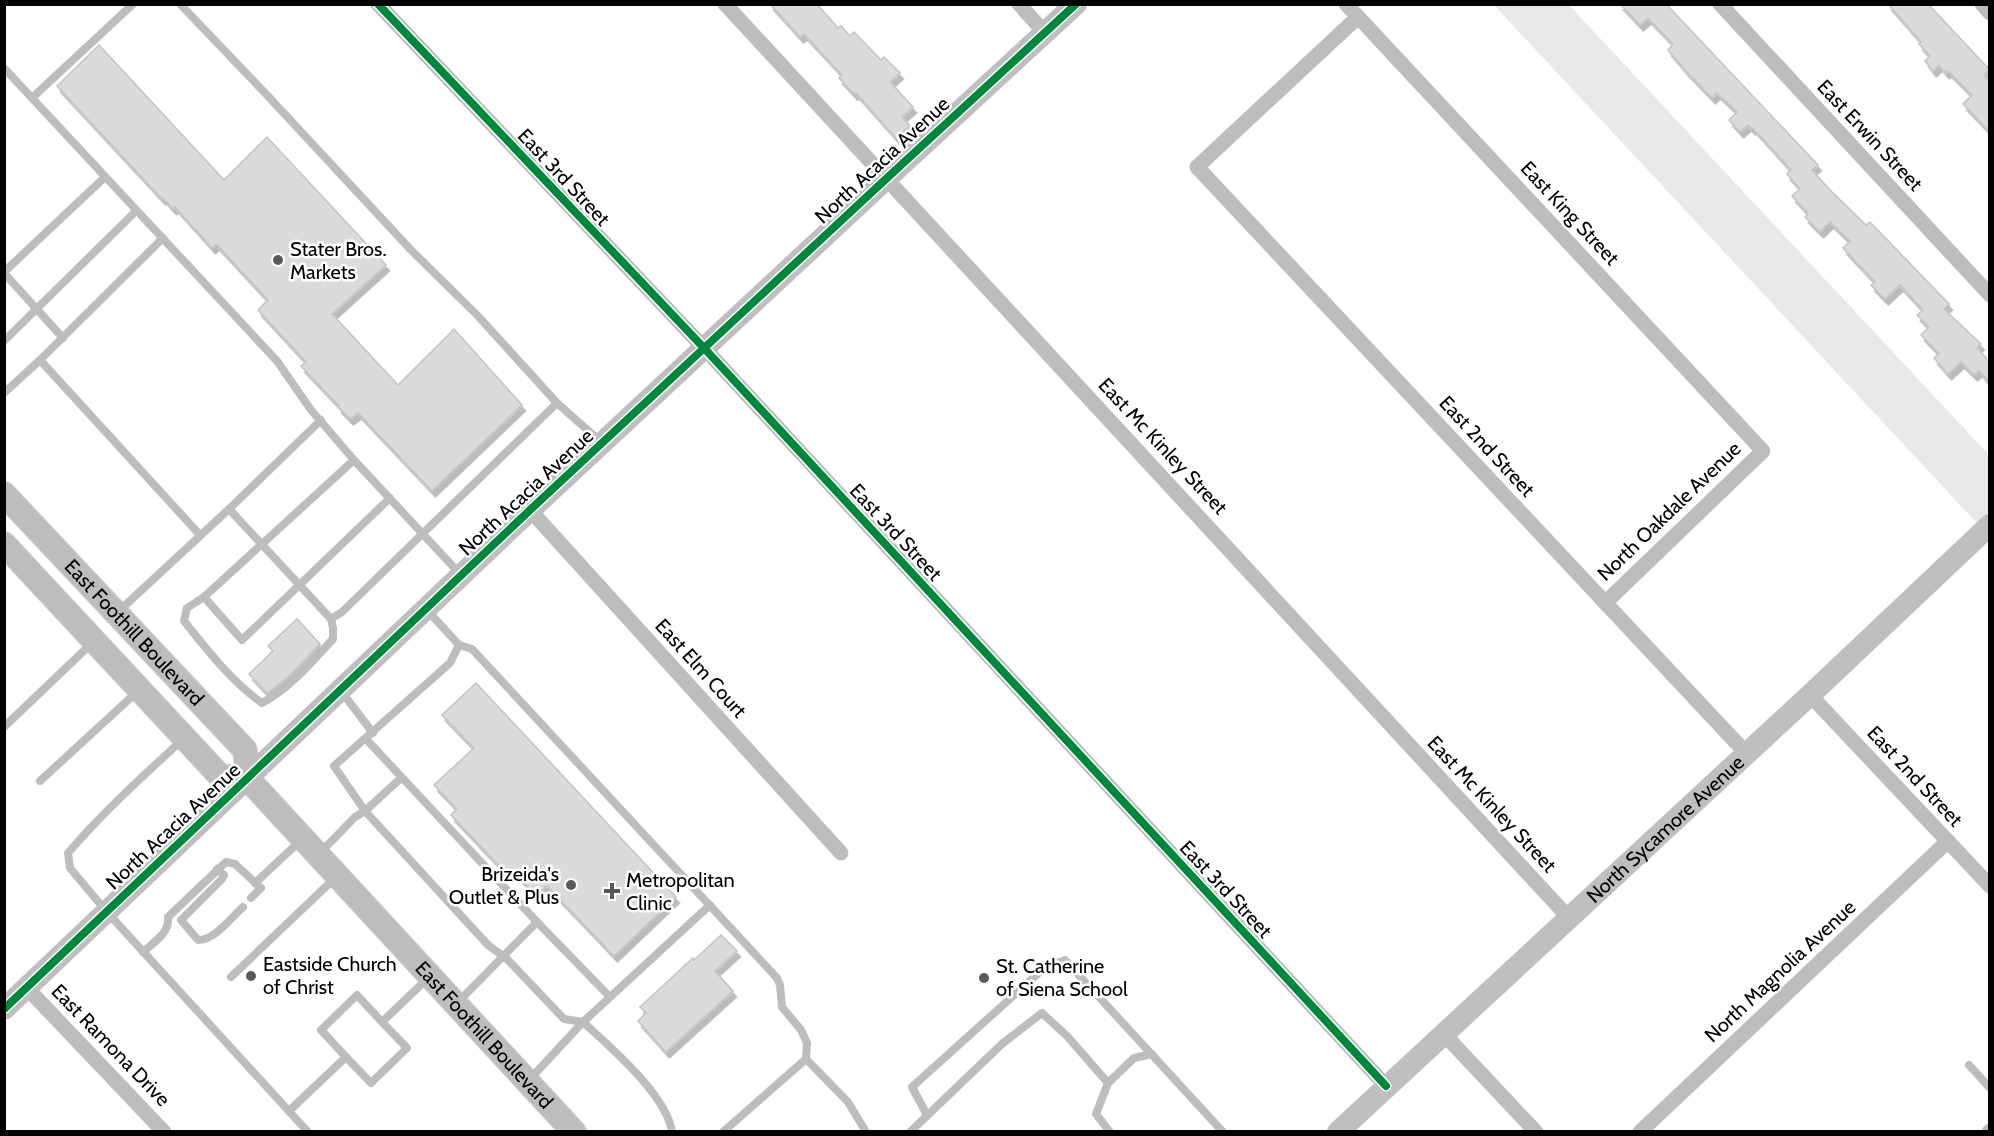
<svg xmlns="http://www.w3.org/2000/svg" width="1994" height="1136" viewBox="0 0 1994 1136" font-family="Cabin,sans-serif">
  <defs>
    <filter id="shadow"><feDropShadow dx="3.5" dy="6" stdDeviation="0" flood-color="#0004"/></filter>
  </defs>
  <rect width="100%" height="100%" fill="#fff"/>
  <polygon fill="#e8e8e8" points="1494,5 1569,5 1989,455 1989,536"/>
  <g fill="#dbdbdb" stroke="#c3c3c3" stroke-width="1.5" filter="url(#shadow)">
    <polygon points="770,4 817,4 838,28 841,26 850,36 854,32 881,60 884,57 900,73 890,82 913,107 902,117 910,126 896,138 856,93 854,94 839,78 842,75 804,34 800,37"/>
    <polygon points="1620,4 1666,4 1818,165 1812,170 1831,191 1866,225 1870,222 1949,304 1944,309 1981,344 1977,348 1989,361 1989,382 1979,371 1974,375 1961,362 1948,374 1934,358 1939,353 1921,335 1929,327 1917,315 1923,310 1900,285 1885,299 1871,285 1875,282 1843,248 1850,241 1830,222 1820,232 1805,217 1808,213 1792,196 1800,189 1787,174 1791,170 1753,128 1752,129 1748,125 1740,132 1729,120 1737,112 1717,93 1712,98 1684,69 1668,50 1673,44 1648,18 1640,25"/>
    <polygon points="1888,4 1928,4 1989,69 1984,75 1989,81 1989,131 1963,104 1972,95 1948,71 1946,73 1939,65 1933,71 1925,61 1930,56 1919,44 1921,42"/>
    <polygon points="99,45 224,180 267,137 386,265 332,314 398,385 454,329 522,405 432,491 358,413 350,419 338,407 339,406 301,366 306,362 258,310 268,300 216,244 212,248 175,207 173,209 163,198 162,199 57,86"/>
    <polygon points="297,619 320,644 287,678 267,693 249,674 273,651 268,646"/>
    <polygon points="476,683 676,897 614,956 547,886 536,896 511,868 506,873 451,815 457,809 434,785 474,748 442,715"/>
    <polygon points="721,935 737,951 715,971 733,991 666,1052 638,1021 646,1013 640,1007 693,958 694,960"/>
  </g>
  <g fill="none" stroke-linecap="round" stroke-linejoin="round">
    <defs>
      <g id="primary">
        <path id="s2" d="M4 494 245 750 248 779 574 1132"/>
        <polyline points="4,544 220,776 248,779"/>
      </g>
    </defs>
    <use href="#primary" stroke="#dbdbdb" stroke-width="26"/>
    <g stroke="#bdbdbd" stroke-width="8">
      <polyline points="180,4 266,94 411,250 478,316 557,403 601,442"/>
      <polyline points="4,68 277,361 311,410 354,460 460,574"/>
      <polyline points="33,97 133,4"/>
      <polyline points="4,272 105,177"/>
      <polyline points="4,273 63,338"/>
      <polyline points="4,341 136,211"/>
      <polyline points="40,360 200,535"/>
      <polyline points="4,393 40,360 163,238"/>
      <polyline points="229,509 321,420"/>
      <polyline points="204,597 242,640 390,498"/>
      <polyline points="427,610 459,645 450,663 334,766 365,811 488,945 507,959 564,1019 583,1022 710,905"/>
      <polyline points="119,611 229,509 331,619 342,612 557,403"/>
      <path d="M331 619 333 628V639C312 662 290 688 262 703 232 682 207 650 184 621L187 608 204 597 354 460"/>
      <polyline points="459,645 472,649 777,978 780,985 782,1007 801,1030 807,1043 806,1059"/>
      <polyline points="341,691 373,733"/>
      <polyline points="4,727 92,643"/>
      <polyline points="366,739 537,922"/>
      <path d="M181 741C142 777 103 812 68 853L70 868 106 911 308 1132"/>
      <polyline points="40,781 138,691"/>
      <polyline points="321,852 355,817 365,811 401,778"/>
      <path d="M217 869 224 875 222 879 181 920 198 940C215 940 231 918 243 907"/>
      <polyline points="255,883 300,841"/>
      <path d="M143 952C154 942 170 933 168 917L226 862 235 864 261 888 251 898"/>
      <polyline points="231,977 336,877"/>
      <polyline points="457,1003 537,922 610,997"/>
      <polyline points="346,1057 371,1083 407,1048 382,1022"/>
      <polyline points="1969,1065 1990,1088"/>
      <path d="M530 1079 583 1022C610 1047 667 1095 672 1132"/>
      <polyline points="289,1111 346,1057 321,1030 357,995 382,1022 427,979"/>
      <polyline points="927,1115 912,1087 1043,969 1065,960 1223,1132"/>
      <polyline points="723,1132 806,1059 848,1102 866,1132"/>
      <polyline points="910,1132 1003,1043 1042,1013 1067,1036 1108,1083"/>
      <polyline points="1110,1132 1096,1114 1108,1083 1134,1058 1152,1054"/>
    </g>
    <g stroke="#bdbdbd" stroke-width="15">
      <polyline points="378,4 704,348 1386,1086"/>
      <polyline points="725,4 1569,918"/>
      <polyline points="1019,4 1045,33"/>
      <polyline points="1346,4 1763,451 1606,602"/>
      <polyline points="1720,4 1990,295"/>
      <polyline points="1982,4 1990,13"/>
      <polyline points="1358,17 1197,167 1747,754"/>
      <polyline points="530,510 841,853"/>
      <polyline points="1810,695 1990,886"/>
      <polyline points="27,988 164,1132"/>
      <polyline points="1443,1033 1536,1132"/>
      <polyline points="1640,1132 1948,841"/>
      <polyline points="1989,1132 1990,1131"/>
    </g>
    <g stroke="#bfbfbf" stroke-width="22">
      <polyline points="4,1009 530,510 887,178 1076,4"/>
      <path id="s1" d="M1338 1132 1810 695 1990 525"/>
    </g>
    <use href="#primary" stroke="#bdbdbd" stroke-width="24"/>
    <defs>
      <g id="cycleway">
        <polyline points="378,4 704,348 1386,1086"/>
        <polyline points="4,1009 530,510 887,178 1076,4"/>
      </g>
    </defs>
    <use href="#cycleway" stroke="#fff" stroke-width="11"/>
    <use href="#cycleway" stroke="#00873e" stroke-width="8"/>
  </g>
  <g fill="#595959" stroke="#fff" stroke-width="2">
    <circle cx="278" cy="260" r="6"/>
    <circle cx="571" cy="885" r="6"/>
    <path d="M609 882h6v6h6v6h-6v6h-6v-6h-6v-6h6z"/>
    <circle cx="251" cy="976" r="6"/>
    <circle cx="984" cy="978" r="6"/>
  </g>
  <g text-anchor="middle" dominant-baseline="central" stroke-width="5" stroke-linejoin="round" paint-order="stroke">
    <g font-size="20" fill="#000" stroke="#fff">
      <text transform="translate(1870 135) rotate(47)">East Erwin Street</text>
      <text transform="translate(882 160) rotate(-43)">North Acacia Avenue</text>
      <text transform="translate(564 177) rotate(47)">East 3rd Street</text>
      <text transform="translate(1570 213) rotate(47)">East King Street</text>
      <text transform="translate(1163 446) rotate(47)">East Mc Kinley Street</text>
      <text transform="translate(1487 446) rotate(47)">East 2nd Street</text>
      <text transform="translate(526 492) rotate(-43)">North Acacia Avenue</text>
      <text transform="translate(1669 511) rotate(-44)">North Oakdale Avenue</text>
      <text transform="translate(896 532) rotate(47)">East 3rd Street</text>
      <text stroke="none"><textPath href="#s2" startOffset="190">East Foothill Boulevard</textPath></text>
      <text transform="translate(701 668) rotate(48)">East Elm Court</text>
      <text transform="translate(1915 776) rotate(47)">East 2nd Street</text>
      <text transform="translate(1492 804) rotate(47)">East Mc Kinley Street</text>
      <text transform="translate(173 826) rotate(-43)">North Acacia Avenue</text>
      <text stroke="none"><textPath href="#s1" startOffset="446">North Sycamore Avenue</textPath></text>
      <text transform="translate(1226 889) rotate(47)">East 3rd Street</text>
      <text transform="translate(1780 971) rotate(-43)">North Magnolia Avenue</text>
      <text stroke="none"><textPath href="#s2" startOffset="729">East Foothill Boulevard</textPath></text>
      <text transform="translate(111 1045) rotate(46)">East Ramona Drive</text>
    </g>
    <g font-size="20" fill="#000" stroke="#fff" text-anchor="start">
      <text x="290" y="249">Stater Bros.<tspan x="290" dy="23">Markets</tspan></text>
      <text x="559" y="874" text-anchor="end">Brizeida's<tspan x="559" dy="23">Outlet &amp; Plus</tspan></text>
      <text x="626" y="880">Metropolitan<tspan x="626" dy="23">Clinic</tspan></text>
      <text x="263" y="964">Eastside Church<tspan x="263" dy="23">of Christ</tspan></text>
      <text x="996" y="966">St. Catherine<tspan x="996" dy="23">of Siena School</tspan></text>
    </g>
  </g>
  <rect width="1994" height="1136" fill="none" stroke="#000000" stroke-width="12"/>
</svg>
